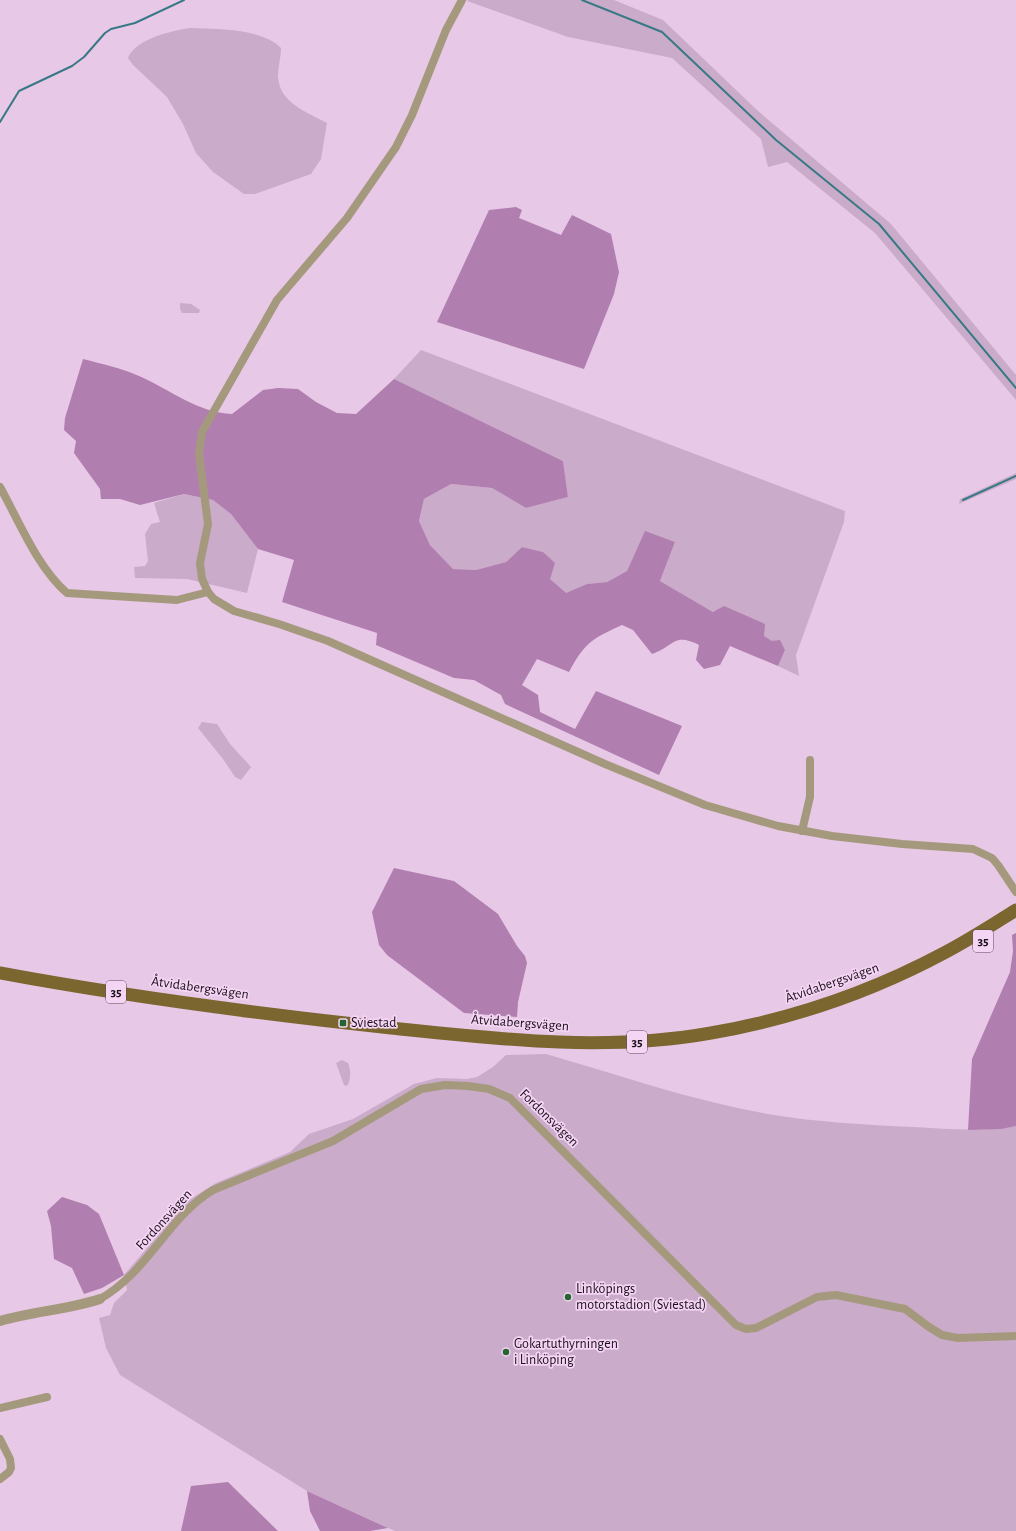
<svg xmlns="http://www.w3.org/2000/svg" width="1016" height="1531" viewBox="0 0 1016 1531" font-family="'Alegreya Sans',sans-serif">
  <rect width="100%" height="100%" fill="#e8c8e7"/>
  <g fill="#caabc9">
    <polygon points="468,0 614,0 663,20 758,111 891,224 1016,375 1016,400 875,233 787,162 768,167 761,139 672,58 568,37 467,1"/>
    <path d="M190 28C216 29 261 28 281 48 281 57 278 67 278 76 279 103 307 112 327 123L321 159 311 174 255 194H244L213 172 196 153 183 124 167 97 133 65 128 58C135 39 171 31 190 28Z"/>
    <polygon points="180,303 191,304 200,310 199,313 182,313 180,309"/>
    <polygon points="421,350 845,511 844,522 796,655 799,676 778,666 785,650 764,636 713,612 660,581 675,542 645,532 627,571 607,582 587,584 566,594 550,579 543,552 522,547 506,562 476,570 453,569 430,545 419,521 424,499 451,484 492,488 526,508 568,497 563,461 394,379"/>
    <polygon points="1016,473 1016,479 959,504 960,499"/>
    <polygon points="184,494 213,500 231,514 258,549 247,593 187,579 135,578 134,567 145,566 148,561 145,534 151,524 160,522 154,503"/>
    <polygon points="202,722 217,724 230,744 251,767 241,780 235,777 223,759 198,728"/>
    <path d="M546 1054C619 1075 693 1101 768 1114 814 1122 867 1125 913 1127 947 1129 982 1132 1016 1126V1531H395L307 1491 120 1375 106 1348 99 1318 110 1315 114 1303 127 1290 124 1275 186 1202 216 1183 290 1152 309 1134 353 1119 414 1084 437 1078 467 1079 477 1077 493 1067 506 1055Z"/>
    <path d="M342 1060 348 1063C351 1070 351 1080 347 1086L344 1085 336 1063Z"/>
  </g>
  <g fill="#b07eaf">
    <polygon points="516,207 522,210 519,218 561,235 572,215 611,234 619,272 614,294 584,369 437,322 489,210"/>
    <path d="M83 359C102 364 122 368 139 376 169 389 198 413 232 414L263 390 278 388 298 389 316 402 337 413 356 414 394 379 563 461 568 497 526 508 492 488 451 484 424 499 419 521 430 545 453 569 476 570 506 562 522 547 543 552 555 563 550 579 566 593 587 584 607 582 627 571 645 531 675 542 660 581 713 612 724 606 765 624 764 636 772 641 780 640 785 650 778 666 730 646 720 665 704 669 696 660 699 645C673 632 674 647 652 654L633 630 622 625C592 639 585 642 569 672L537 659 522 685 538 695 540 712 575 729 596 691 682 726 659 775 505 704 501 695 474 680 454 678 376 645 377 633 282 602 294 560 258 549 231 514 213 500 184 494 140 505 120 499H101L100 489 74 453 76 441 64 430 65 418Z"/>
    <polygon points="394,868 454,881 498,914 517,946 525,956 527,963 518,1002 517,1017 464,1013 387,955 379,945 372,912"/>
    <polygon points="1016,933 1016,1126 1001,1129 968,1130 972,1059 1010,972 1013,951 1012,935"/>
    <polygon points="62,1197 87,1205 99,1214 124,1275 102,1288 84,1294 72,1268 54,1259 51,1226 47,1211"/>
    <polygon points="228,1482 278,1531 181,1531 191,1486"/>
    <polygon points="307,1491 388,1528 370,1531 320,1531 310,1511"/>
  </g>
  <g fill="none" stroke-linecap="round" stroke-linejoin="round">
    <g stroke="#387985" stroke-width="2">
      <polyline points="582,0 662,32 776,140 879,224 1016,388"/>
      <polyline points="0,122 19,91 72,66 84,57 105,33 111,29 135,23 184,0"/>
      <polyline points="963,500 1016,476"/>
    </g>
    <g stroke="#a5997d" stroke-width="8">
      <polyline points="462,0 446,30 412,115 396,147 347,218 277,300 202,432 199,454 208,524 200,563 202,579 208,592 214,599 234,611 279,624 328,641 605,764 705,805 778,826 832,836 902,844 973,849 992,858 998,865 1016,892"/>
      <path d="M0 487C19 521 37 567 67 593L177 600 208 592"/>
      <polyline points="802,831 810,797 810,760"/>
      <path d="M100 1299C148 1272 168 1217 213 1190L333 1141 421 1089 445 1085 468 1086 489 1089 510 1098 736 1325 746 1329 756 1328 817 1297 836 1295 905 1309 929 1327 942 1335 958 1338 1016 1336"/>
      <polyline points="0,1408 47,1397"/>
      <polyline points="0,1439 10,1459 11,1468 9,1472 0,1479"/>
    </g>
    <path stroke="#a5997d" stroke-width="10" d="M0 1321C33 1311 67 1310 100 1299"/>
    <path stroke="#7c6630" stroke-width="13" d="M0 973C129 997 260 1014 391 1028 497 1039 605 1052 711 1033 792 1019 871 992 944 953 969 940 992 925 1016 910"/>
  </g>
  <g fill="#246631" stroke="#f5d5f4" stroke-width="1.5">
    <rect x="339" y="1019" width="8" height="8" rx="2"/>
    <circle cx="568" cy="1297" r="4"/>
    <circle cx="506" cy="1352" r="4"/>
  </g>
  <g text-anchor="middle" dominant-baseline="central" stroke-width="3.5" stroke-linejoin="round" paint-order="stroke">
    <g fill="#f5d5f4" stroke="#5c4a5b" stroke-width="1">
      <rect x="973" y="930" width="20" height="22" rx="3"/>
      <rect x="106" y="981" width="20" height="22" rx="3"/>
      <rect x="627" y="1031" width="20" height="22" rx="3"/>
    </g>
    <g font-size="13" font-weight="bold" fill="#1a0f1a">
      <text x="983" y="941">35</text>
      <text x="116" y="992">35</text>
      <text x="637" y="1042">35</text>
    </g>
    <g font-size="14" fill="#1a0f1a" stroke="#f5d5f4">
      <text transform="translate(832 983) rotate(-19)">Åtvidabergsvägen</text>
      <text transform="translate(200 988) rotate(8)">Åtvidabergsvägen</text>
      <text transform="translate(520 1023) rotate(4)">Åtvidabergsvägen</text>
      <text transform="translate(549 1118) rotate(44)">Fordonsvägen</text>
      <text transform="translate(164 1220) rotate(-48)">Fordonsvägen</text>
    </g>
    <g font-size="14" fill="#1a0f1a" stroke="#f5d5f4" text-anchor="start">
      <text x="351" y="1023">Sviestad</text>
      <text x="576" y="1289">Linköpings<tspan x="576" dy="16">motorstadion (Sviestad)</tspan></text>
      <text x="514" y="1344">Gokartuthyrningen<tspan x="514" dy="16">i Linköping</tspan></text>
    </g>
  </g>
</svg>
